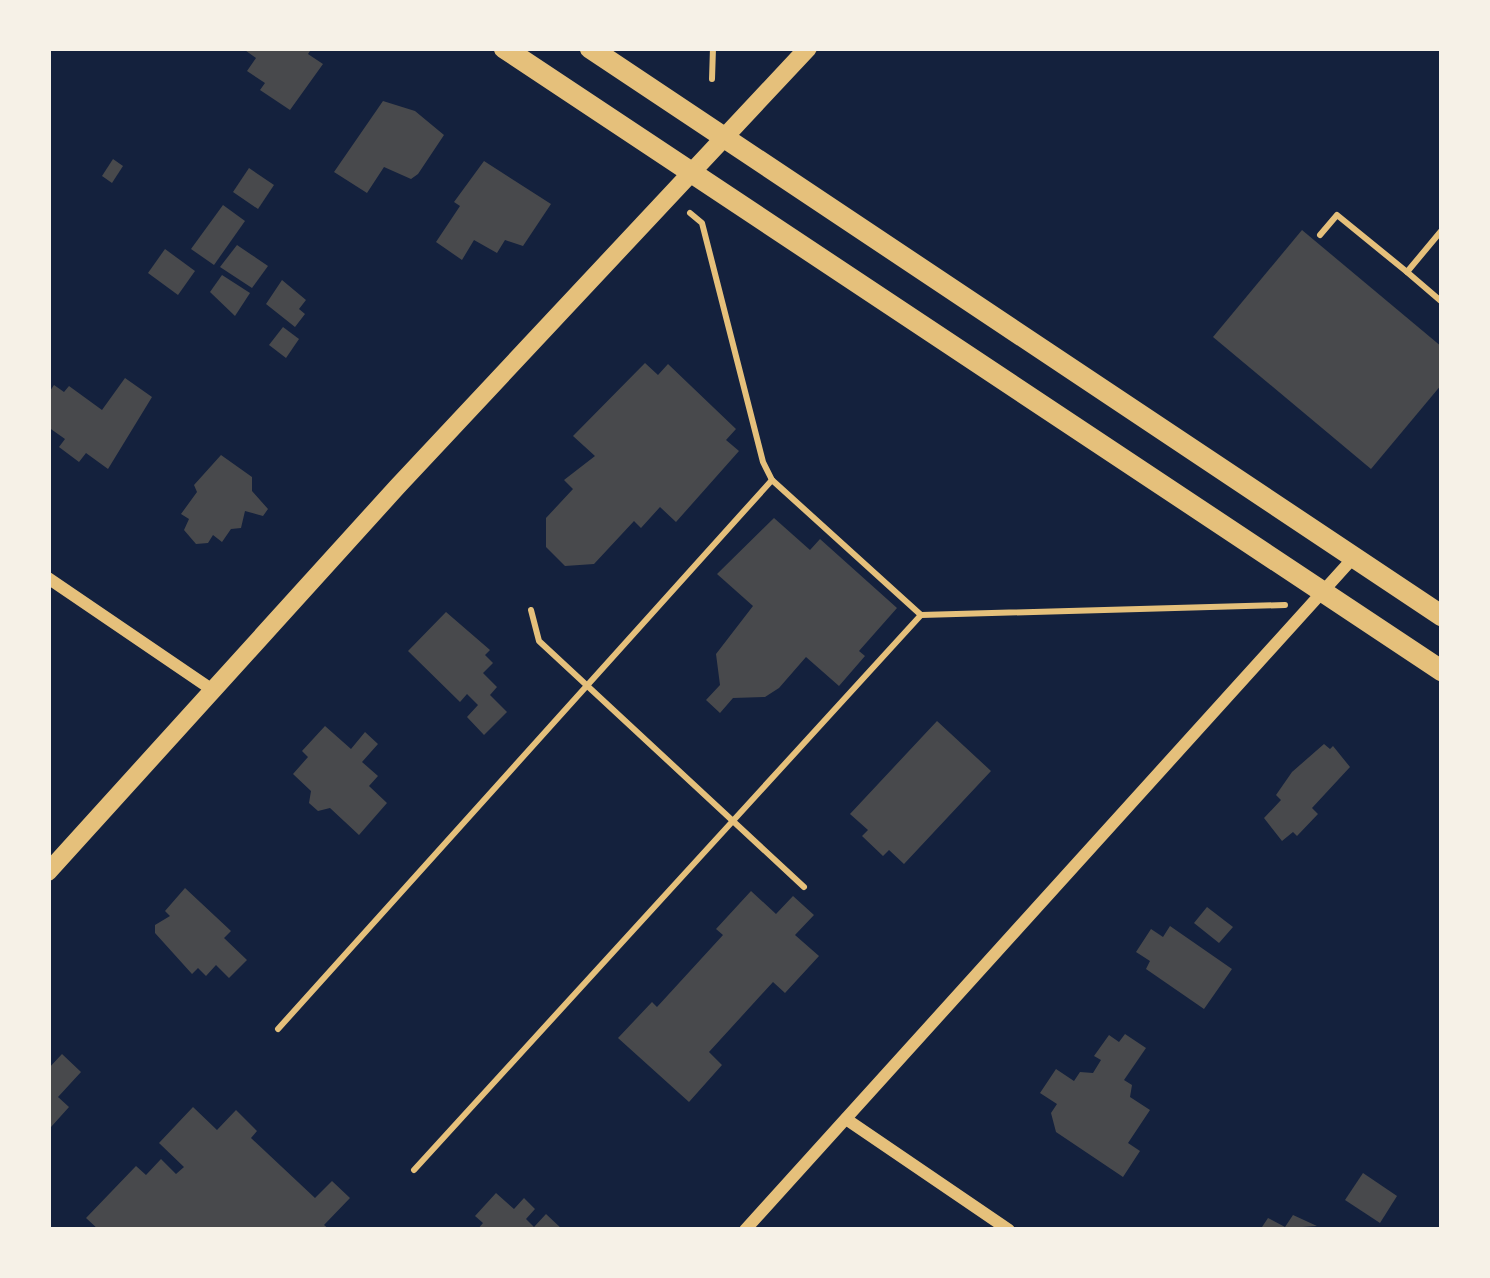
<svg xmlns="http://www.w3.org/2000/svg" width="1490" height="1278" viewBox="0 0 1490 1278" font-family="Signika,sans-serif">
  <rect width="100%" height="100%" fill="#14213d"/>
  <g fill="#48494c">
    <polygon points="242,48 312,48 308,54 323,64 290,110 260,90 265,83 247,71 256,58"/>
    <polygon points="383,101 415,111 444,135 418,174 411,179 384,167 367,193 334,172"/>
    <polygon points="113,159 123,166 112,183 102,176"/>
    <polygon points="484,161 551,204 523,246 505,240 497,253 474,240 462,260 436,242 460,206 454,202"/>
    <polygon points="249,168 274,185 258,209 233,192"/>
    <polygon points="223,205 245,221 214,265 191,249"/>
    <polygon points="1302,230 1442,347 1442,384 1371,469 1213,337"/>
    <polygon points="237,245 268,266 252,288 220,267"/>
    <polygon points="165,249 195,271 178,295 148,273"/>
    <polygon points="222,275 250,293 235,316 210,292"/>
    <polygon points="282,280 306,300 299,309 305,314 295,327 266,304"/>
    <polygon points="283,327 299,339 286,358 269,345"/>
    <polygon points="645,363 658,375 668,364 736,429 726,440 739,451 676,522 660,507 641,528 634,521 594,564 565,566 546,547 546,518 573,489 564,480 595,456 573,436"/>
    <polygon points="125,378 152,397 108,469 86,453 79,462 59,447 65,439 48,427 48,394 54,385 64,392 69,386 102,410"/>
    <polygon points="221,455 252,477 252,491 268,509 263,516 245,511 241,528 231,529 222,542 213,535 208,543 196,544 184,530 189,519 181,514 197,492 194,485"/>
    <polygon points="774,518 810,550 820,539 897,608 859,651 865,656 839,686 806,657 779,688 765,697 733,698 720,713 706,700 720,685 716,654 753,606 717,574"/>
    <polygon points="446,612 490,650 485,655 493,663 483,673 497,687 490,695 507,712 484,735 467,717 478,705 467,694 460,702 408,651"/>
    <polygon points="937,721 991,771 904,864 889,850 883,856 862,836 868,830 850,814"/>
    <polygon points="325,726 351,749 365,732 378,744 362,762 378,776 369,786 387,803 359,835 330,808 318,811 309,803 311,791 293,774 308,757 302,751"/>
    <polygon points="1324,744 1330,749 1333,746 1350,767 1312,808 1318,814 1297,836 1293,832 1282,841 1264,818 1281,800 1276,795 1292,772"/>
    <polygon points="185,888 231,931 224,938 247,960 229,978 216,965 206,976 198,968 192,974 155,933 155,925 170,916 165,911"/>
    <polygon points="751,891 776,914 793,896 814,915 795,935 819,956 785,993 773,982 709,1052 722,1065 689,1102 618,1038 652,1002 657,1007 723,935 716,929"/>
    <polygon points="1207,907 1233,927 1219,943 1194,923"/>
    <polygon points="1170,926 1232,969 1204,1009 1146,969 1150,961 1136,952 1151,929 1163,937"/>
    <polygon points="1125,1034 1146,1048 1124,1080 1132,1085 1130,1097 1150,1110 1128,1143 1140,1151 1123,1177 1056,1132 1051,1113 1057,1104 1040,1093 1056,1069 1074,1081 1080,1072 1093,1073 1101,1060 1094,1056 1109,1035 1119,1042"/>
    <polygon points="62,1054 81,1072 58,1097 69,1107 51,1127 48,1069"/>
    <polygon points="193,1107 217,1130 236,1110 257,1131 251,1138 315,1198 332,1181 350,1198 324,1225 330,1230 99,1230 86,1218 136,1166 146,1175 161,1159 176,1174 184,1167 159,1143"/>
    <polygon points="1363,1173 1397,1196 1380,1223 1345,1200"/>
    <polygon points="496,1193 514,1209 524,1198 535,1209 526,1219 534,1227 546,1214 563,1230 477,1230 483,1223 475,1216"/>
    <polygon points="1293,1215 1317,1226 1260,1230 1268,1218 1285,1227"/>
  </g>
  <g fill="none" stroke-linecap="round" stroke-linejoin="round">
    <g stroke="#e5c07b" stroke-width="6">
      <polyline points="712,79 713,48"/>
      <polyline points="690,213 702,223 763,462 772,480 921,615 1285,605"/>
      <polyline points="1442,230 1407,272 1442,302"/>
      <polyline points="1320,235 1337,215 1407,272"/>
      <polyline points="531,610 539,641 804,887"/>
      <polyline points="278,1029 772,480"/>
      <polyline points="414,1170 921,615"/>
    </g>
    <g stroke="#e5c07b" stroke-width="12">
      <polyline points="48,578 214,691"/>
      <polyline points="846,1119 1009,1230"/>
      <polyline points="745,1230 1354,557"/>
    </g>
    <polyline stroke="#e5c07b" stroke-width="18" points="48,872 397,487 808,48"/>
    <g stroke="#e5c07b" stroke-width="21">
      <polyline points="504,48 1442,671"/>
      <polyline points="590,48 1442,616"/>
    </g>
  </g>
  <rect width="1490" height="1278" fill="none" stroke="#f6f1e7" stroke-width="102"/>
</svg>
